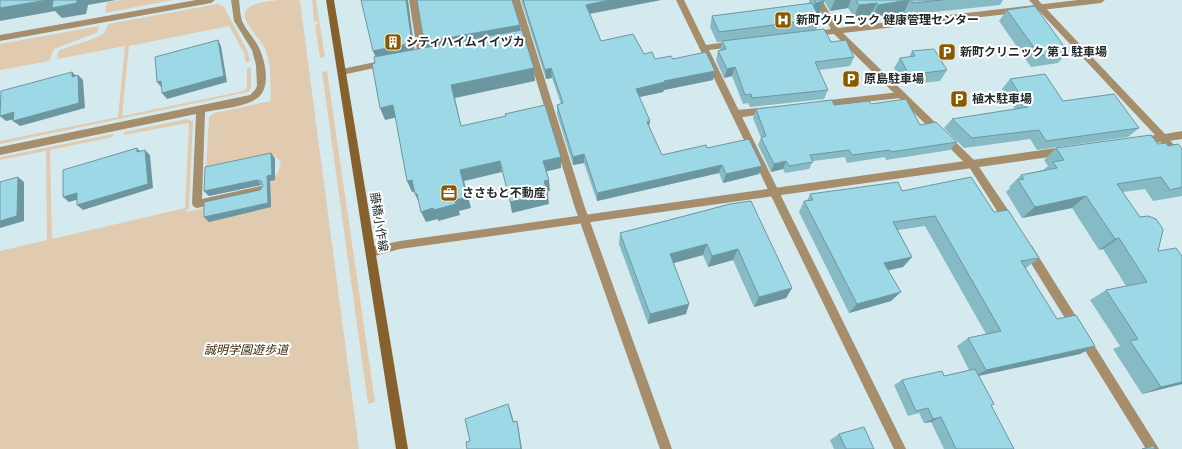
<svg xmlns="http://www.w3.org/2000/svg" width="1182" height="449" viewBox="0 0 1182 449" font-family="'Roboto Serif','Noto Sans JP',serif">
  <rect width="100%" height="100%" fill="#d5eaef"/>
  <g fill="#e0cbb1">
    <polygon points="120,0 173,0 105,13 107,2"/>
    <path d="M277 0H298L300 1 359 449H0V251L47 240 46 151 0 160V157L113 134V137L50 150 52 239 185 208 189 123 124 135V132L186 119 193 121 189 207 186 212 268 193V183L278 173 281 162 274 155 206 169 209 117 214 113 271 101C270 84 272 62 264 47 260 38 240 20 246 11 251 2 268 2 277 0Z"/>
    <polygon points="312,0 316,0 325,57 320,58 315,25 318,24 318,21 314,22"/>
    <polygon points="218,4 224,7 248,52 250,61 246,63 244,53 229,26 129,46 122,116 244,91 247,88 247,68 251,67 251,88 248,92 0,144 0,141 118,117 125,46 57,59 58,53 60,50 98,37 104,33 108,24"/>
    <polygon points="99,26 98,30 96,33 54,49 49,61 0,70 0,44"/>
    <polygon points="327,71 375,402 368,404 322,72"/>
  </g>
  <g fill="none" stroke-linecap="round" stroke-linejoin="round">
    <g fill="#a68d6b" fill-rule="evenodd">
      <polygon points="196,0 215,0 211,3 0,41 0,35"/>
      <path d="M231 0H239C240 7 240 15 242 21 247 32 256 40 260 50 266 64 271 90 256 99 244 107 220 109 205 112L202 199 261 186 264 187 266 190 264 193 197 208 194 207 192 204 196 114 0 155V147L250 95 255 90 257 86 256 65 252 50 234 21Z"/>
      <polygon points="409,0 417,0 426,56 422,59 418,56"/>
      <polygon points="385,60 389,63 388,65 342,75 338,72 342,69"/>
      <polygon points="900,92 904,95 900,98 820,107 816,104 820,101"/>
      <polygon points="769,107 773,110 769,113 737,118 732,114 737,110"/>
    </g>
    <g fill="#a68d6b" fill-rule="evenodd">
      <polygon points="512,0 520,0 584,205 672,449 660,449 574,205"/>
      <polygon points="676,0 684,0 706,45 733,41 737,44 733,47 709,50 906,449 894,449"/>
      <polygon points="814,0 822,0 838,28 1078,0 1105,0 1101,3 843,33 975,161 1014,219 1015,222 1014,225 1010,226 1006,225 969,167 834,34 810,36 809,34 810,32 831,29"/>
      <polygon points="1162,133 1165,134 1182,155 1182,166 1179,165 1159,140 1157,137"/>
      <polygon points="1028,244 1032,246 1159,449 1146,449 1024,252 1023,249 1024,246"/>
    </g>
    <g fill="#a68d6b" fill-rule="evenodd">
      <polygon points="1029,0 1038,0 1165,134 1182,131 1182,139 1141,145 1138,144 1136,141 1138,138 1155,135"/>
      <polygon points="1063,147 1066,148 1068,151 1066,154 1063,155 400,249 371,257 367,255 366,252 367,249 371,247 400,241"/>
    </g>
    <polygon fill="#86612d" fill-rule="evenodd" points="326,0 334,0 408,449 396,449"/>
  </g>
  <g fill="#86bac5">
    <polygon points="521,0 661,0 590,14 601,41 644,54 655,59 673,59 713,80 664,90 663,92 639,97 650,121 649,126 662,155 707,148 762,166 759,174 723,183 719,173 597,201 584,163 573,165 557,114 557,105 561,104 552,78 546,79"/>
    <polygon points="809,0 1003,0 1000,5 906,15 904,12 872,17 871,15 854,17 848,8 830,11 824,1 820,13 817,13 820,19 816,30 831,42 854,57 850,66 819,70 828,90 824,99 750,107 748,103 743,104 732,76 724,78 716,60 718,51 720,50 722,42 717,42 710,27 712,16 809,4"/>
    <polygon points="1007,10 1068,52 1058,63 1031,67 999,21"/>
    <polygon points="912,51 947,70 940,81 903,85 894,68 900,58 909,57"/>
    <polygon points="1010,79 1063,101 1139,128 1128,137 1037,150 1030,139 964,148 944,128 952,119 1015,109 1002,89"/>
    <polygon points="871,104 920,125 957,142 950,150 886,160 885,157 847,163 845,157 813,161 809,169 785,173 783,169 771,172 758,145 761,138 753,118 756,109 834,105"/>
    <polygon points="1158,144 1168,146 1182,149 1182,196 1153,201 1145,189 1123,192 1158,251 1182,384 1142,394 1113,349 1120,346 1090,300 1106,290 1126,286 1103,249 1099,250 1072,208 1022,218 1006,192 1010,188 1009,187 1021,175 1043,170 1048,166 1044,160 1056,148"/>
    <polygon points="275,158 275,180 270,181 271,207 209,222 204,217 260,190 263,186 261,185 209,196 204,191"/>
    <polygon points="902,191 994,212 1039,258 1026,268 1025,268 1057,319 1095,346 1080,354 979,376 991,406 1014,449 944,449 931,422 924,423 919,413 908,416 894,385 902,380 944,376 969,370 957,346 968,338 986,334 925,226 898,230 912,257 903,267 888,270 891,301 849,313 799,212 804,201 807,201 810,194"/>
    <polygon points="730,204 792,288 786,298 754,307 733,260 708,267 703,255 673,263 689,304 686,314 648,324 619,244 620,233"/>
    <polygon points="839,434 874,449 834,449 830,440"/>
  </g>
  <g fill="#6d97a0">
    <polygon points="47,0 116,0 88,5 86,14 62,18 55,11 0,21 0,8"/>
    <polygon points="406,0 408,0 415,53 377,60 373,51"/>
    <polygon points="610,0 661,0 587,14 586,5"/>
    <polygon points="835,0 851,0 848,8 830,11"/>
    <polygon points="909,0 910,0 904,12 872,17 878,5"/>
    <polygon points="824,1 820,13 811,15 815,3"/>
    <polygon points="877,3 871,15 854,17 859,5"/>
    <polygon points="520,25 521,35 427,51 424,42"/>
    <polygon points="218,40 221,46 227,82 167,99 162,93"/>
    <polygon points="735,67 732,76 724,78 727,69"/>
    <polygon points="534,68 535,81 455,98 464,138 451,85"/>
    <polygon points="551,68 552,78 546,79 545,70"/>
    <polygon points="715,71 713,80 664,90 663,92 635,98 636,89 664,81"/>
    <polygon points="72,72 77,77 72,77"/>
    <polygon points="78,75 83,80 85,108 20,126 13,121"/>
    <polygon points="161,81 162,88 157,82"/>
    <polygon points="393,105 398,117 385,120 380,108"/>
    <polygon points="14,112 20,118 6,121 0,116"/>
    <polygon points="650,121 648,130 647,122"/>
    <polygon points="137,148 142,153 137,152"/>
    <polygon points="145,150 150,155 153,188 83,210 77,205"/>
    <polygon points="271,153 275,158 275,180 270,181 271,207 209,222 204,217 268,203 267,176"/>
    <polygon points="584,154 584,163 573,165 573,157"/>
    <polygon points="561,157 561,168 544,172 543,161"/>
    <polygon points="500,161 502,172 464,181 471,208 459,211 460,215 438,221 438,219 426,222 421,212 455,200 460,170"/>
    <polygon points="786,161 783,169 771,172 774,164"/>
    <polygon points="722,165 719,173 597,201 597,193"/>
    <polygon points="762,166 759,174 723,183 726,174"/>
    <polygon points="18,177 24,182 24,221 0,228 0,221"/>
    <polygon points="257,180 261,185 209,196 204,191"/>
    <polygon points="412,180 417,191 412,192 407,181"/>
    <polygon points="549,180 550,191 545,192 544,181"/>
    <polygon points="77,193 83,198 69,202 63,197"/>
    <polygon points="415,194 417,194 420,205"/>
    <polygon points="548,194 549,204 512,213 510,202"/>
    <polygon points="1086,196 1072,208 1022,218 1035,207"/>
    <polygon points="1119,238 1103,249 1099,250 1115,239"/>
    <polygon points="707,244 703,255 667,265 670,254"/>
    <polygon points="738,249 733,260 708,267 712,256"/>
    <polygon points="912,257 903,267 876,273 884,263"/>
    <polygon points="792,288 786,298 754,307 759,297"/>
    <polygon points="901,292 891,301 849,313 857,304"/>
    <polygon points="689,304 686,314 648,324 650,314"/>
    <polygon points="1095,346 1080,354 973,377 986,370"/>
    <polygon points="1182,382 1182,384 1142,394 1161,387"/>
    <polygon points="508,404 510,409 515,426 513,422"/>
    <polygon points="941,417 931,422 924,423 933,419"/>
    <polygon points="517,421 518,425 522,449 521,449"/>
  </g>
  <g fill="#9cd8e5" stroke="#6d97a0">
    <polygon points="0,0 47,0 0,8"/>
    <polygon points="53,0 77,0 77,3 52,8"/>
    <polygon points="361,0 406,0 412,43 373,51"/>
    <polygon points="417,0 512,0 520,25 424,42"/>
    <polygon points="523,0 610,0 586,5 601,41 633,34 644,54 652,52 655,59 671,56 673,59 706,52 715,71 664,81 665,82 636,89 650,121 647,122 662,155 706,145 707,148 749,139 762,166 726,174 722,165 597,193 584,154 573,157 557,105 563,103 551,68 545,70"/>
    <polygon points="815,0 824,0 824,1 815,3"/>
    <polygon points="856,0 909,0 878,5 877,3 859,5"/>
    <polygon points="911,0 942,0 913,3"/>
    <polygon points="812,3 820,19 719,32 712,16"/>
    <polygon points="1035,6 1068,52 1040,56 1007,10"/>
    <polygon points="824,29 831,42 846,40 854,57 815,62 828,90 752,98 751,94 745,95 735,67 727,69 718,51 726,49 722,41"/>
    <polygon points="522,30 534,68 451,85 461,126 506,116 505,114 545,105 561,157 543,161 549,180 544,181 548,194 510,202 500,161 460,170 467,197 455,200 456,204 434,210 433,208 421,212 417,194 415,194 412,180 407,181 393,105 380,108 372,64 375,63 374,57"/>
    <polygon points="218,40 224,76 162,93 161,81 157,82 155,57"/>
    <polygon points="934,49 947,70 909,75 900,58 915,56 912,51"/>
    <polygon points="72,72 72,77 78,75 79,103 13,121 14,112 0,116 1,91"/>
    <polygon points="1045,74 1063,101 1114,94 1139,128 1046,141 1039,130 972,138 952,119 1028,107 1010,79"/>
    <polygon points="906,99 920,125 936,122 957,142 891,152 890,150 852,155 849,150 810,155 813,162 789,166 786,161 774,164 761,138 766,136 756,109 832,100 834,105 869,101 871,104"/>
    <polygon points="1151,135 1158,144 1166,143 1168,146 1178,144 1182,149 1182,187 1170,190 1161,177 1117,184 1140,217 1148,216 1156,219 1161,226 1163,230 1158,251 1176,248 1182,256 1182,382 1161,387 1130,341 1138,339 1106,290 1147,282 1119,238 1115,239 1086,196 1035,207 1018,180 1024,179 1021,175 1057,168 1053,162 1064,160 1056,148"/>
    <polygon points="137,148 137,152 145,150 148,184 77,205 77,193 63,197 63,170"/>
    <polygon points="271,153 272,175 267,176 268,203 204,217 204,202 260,190 263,186 261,181 257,180 204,191 205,167"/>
    <polygon points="18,177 17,216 0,221 0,182"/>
    <polygon points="971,177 994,212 1008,210 1039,258 1021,261 1057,319 1076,315 1095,346 986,370 968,338 1001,331 935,216 893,222 912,257 884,263 901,292 857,304 804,201 813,200 810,194 898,182 902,191"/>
    <polygon points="751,201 792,288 759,297 738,249 712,256 707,244 670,254 689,304 650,314 620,233 730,204"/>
    <polygon points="975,369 994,404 991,405 1014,449 956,449 941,417 933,419 928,408 916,411 902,380 942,371 944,376"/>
    <polygon points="508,404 513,422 517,421 521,449 467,449 466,442 470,441 465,419"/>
    <polygon points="864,427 874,449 846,449 839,434"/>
    <polygon points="1154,446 1155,449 1142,449"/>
  </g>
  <defs>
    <symbol id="hospital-square" viewBox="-11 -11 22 22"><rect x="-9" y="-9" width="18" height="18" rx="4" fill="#895a00" stroke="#fff"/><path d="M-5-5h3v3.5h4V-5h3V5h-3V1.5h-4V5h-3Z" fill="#fff"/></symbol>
    <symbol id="building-square" viewBox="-11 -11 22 22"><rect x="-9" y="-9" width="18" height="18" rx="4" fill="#895a00" stroke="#fff"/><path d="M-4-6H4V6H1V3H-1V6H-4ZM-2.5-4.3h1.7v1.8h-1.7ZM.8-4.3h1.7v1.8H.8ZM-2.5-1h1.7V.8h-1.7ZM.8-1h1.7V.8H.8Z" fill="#fff"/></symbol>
    <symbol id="parking-square" viewBox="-11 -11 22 22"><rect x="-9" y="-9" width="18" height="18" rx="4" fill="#895a00" stroke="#fff"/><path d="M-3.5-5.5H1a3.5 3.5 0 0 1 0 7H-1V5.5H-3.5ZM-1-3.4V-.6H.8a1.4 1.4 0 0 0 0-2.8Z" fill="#fff"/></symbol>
    <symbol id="office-square" viewBox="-11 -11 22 22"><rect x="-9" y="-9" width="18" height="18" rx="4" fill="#895a00" stroke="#fff"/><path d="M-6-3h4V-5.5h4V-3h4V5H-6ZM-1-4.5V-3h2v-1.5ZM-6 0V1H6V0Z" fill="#fff"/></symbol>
  </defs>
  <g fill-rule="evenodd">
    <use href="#hospital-square" x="773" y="10" width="20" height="20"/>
    <use href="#building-square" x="383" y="32" width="20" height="20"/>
    <use href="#parking-square" x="937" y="42" width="20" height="20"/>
    <use href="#parking-square" x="841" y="69" width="20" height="20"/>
    <use href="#parking-square" x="949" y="89" width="20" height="20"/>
    <use href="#office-square" x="439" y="183" width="20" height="20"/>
  </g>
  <g text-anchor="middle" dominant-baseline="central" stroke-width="4" stroke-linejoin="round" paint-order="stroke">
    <g font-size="12" font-weight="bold" fill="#242c2e" stroke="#fff" text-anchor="start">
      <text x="796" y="20">新町クリニック 健康管理センター</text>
      <text x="406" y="42">シティハイムイイヅカ</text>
      <text x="960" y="52">新町クリニック 第１駐車場</text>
      <text x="864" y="79">原島駐車場</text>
      <text x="972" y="99">植木駐車場</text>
      <text x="462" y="193">ささもと不動産</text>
    </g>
    <g font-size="12" fill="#242c2e" stroke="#fff">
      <text transform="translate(379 222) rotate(81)">藤橋小作線</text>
    </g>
    <g font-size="12" font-style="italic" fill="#3a2503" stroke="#fff">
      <text x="246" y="350">誠明学園遊歩道</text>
    </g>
  </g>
</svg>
